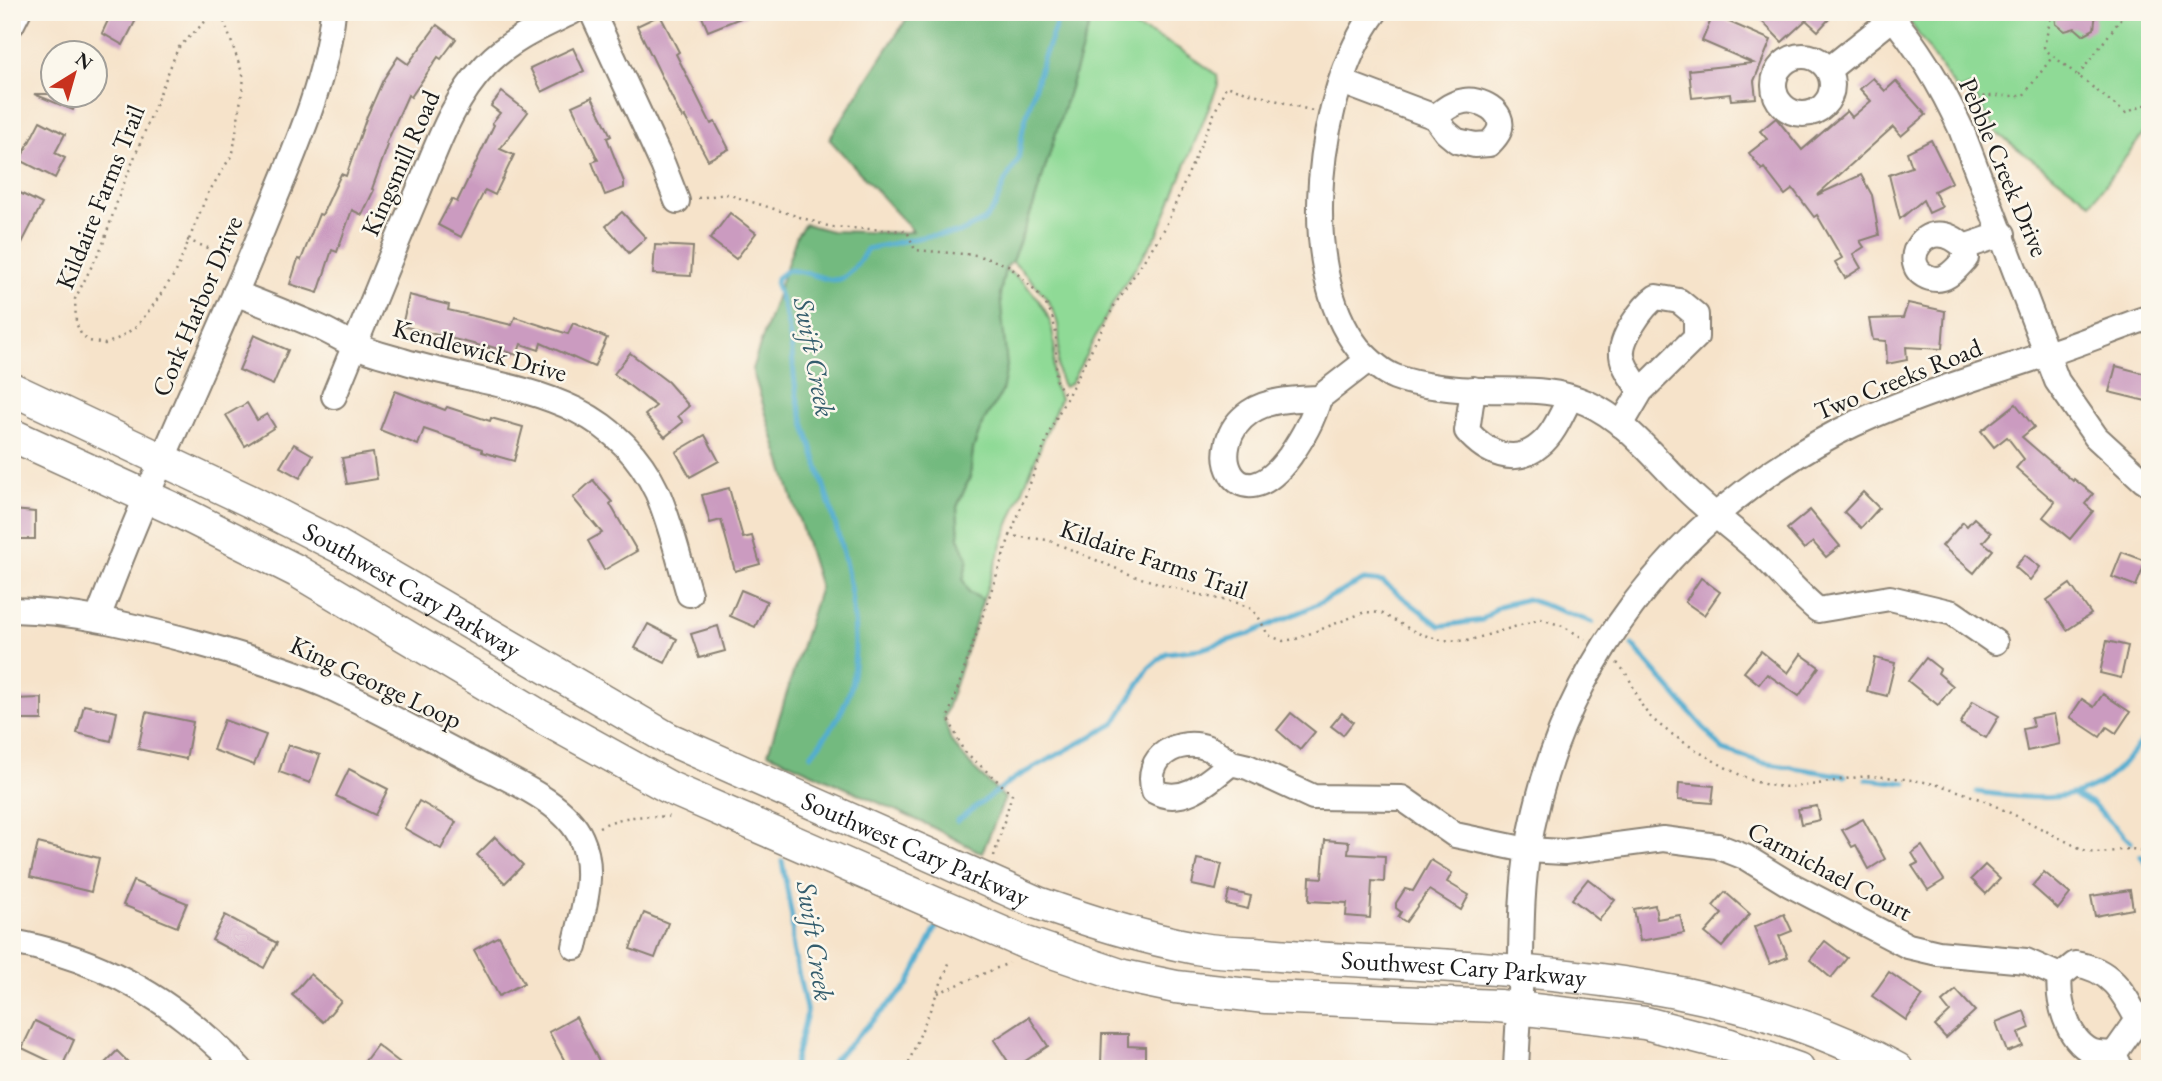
<svg xmlns="http://www.w3.org/2000/svg" width="2162" height="1081" viewBox="0 0 2162 1081" font-family="'EB Garamond',serif">
  <rect width="100%" height="100%" fill="#fbf7ec"/>
  <filter id="ink" filterUnits="userSpaceOnUse"><feTurbulence type="fractalNoise" baseFrequency=".0143" numOctaves="2"/><feDisplacementMap in="SourceGraphic" scale="14" xChannelSelector="R" yChannelSelector="G"/><feConvolveMatrix kernelMatrix="1 2 1 2 8 2 1 2 1" color-interpolation-filters="sRGB"/></filter>
  <filter id="wash" filterUnits="userSpaceOnUse"><feTurbulence type="fractalNoise" baseFrequency=".00686" numOctaves="4" result="noise"/><feDisplacementMap in="SourceGraphic" scale="28" xChannelSelector="R" yChannelSelector="G"/><feGaussianBlur stdDeviation="1.57" result="paint"/><feColorMatrix in="noise" values="0 0 0 0 0 0 0 0 0 0 0 0 0 0 0 0 0 1.4 0 .05"/><feComposite in="paint" operator="in"/></filter>
  <g filter="url(#wash)">
    <rect width="100%" height="100%" fill="#f6e3ca"/>
    <g fill="#8fda96" stroke="#567b59" stroke-width="2">
      <polygon points="1903,12 2150,12 2150,125 2091,203 1998,134 1969,87 1958,92"/>
      <path d="M1091 19C1136 20 1182 48 1217 75L1218 85 1158 233 1117 296 1071 383 1064 387C1053 371 1060 352 1059 333 1057 302 1032 281 1012 261L1034 204Z"/>
      <path d="M1005 269C1031 285 1051 310 1054 340 1056 354 1051 370 1054 384 1055 389 1059 395 1060 399L1009 524 983 600 969 592 963 580 968 559 959 538 957 507 970 477 973 449 983 422 1002 392 1000 294Z"/>
    </g>
    <polygon fill="#73ba7f" stroke="#486b4e" stroke-width="2" points="911,12 1111,12 1108,20 1091,20 1034,204 1012,261 1005,269 1000,294 1007,366 1002,392 983,422 973,449 970,477 957,507 959,538 968,559 963,580 969,592 983,600 944,718 951,741 975,770 1005,798 982,853 928,825 768,753 820,587 752,369 797,235 805,224 831,231 902,233 913,231 829,139"/>
    <g fill="none" stroke-linecap="round" stroke-linejoin="round">
      <g stroke="#52add0" stroke-width="5">
        <polyline points="1632,645 1723,750 1763,763 1845,776"/>
        <path d="M811 755C828 733 847 710 852 681 867 590 823 491 799 405 792 379 794 352 788 326 786 312 780 298 776 285L777 278 787 270C830 272 837 301 867 249L927 236 959 233 985 220 995 207 1005 181 1018 160 1023 128 1043 59 1061 12"/>
        <polyline points="1867,779 1906,783"/>
        <path d="M1977 792C2019 797 2068 806 2105 780 2122 768 2136 747 2150 732"/>
        <polyline points="2071,794 2092,804 2131,842"/>
        <polyline points="957,821 1015,778 1114,724 1149,668 1166,653 1201,649 1249,634 1305,610 1364,580 1383,582 1440,626 1482,620 1499,606 1527,599 1592,622"/>
        <polyline points="2141,856 2150,868"/>
        <polyline points="782,861 792,917 793,949 807,1013 793,1069"/>
        <polyline points="822,1069 828,1066 908,985 936,928"/>
      </g>
    </g>
    <g id="blocks">
      <g fill="#cb9bc0">
        <polygon points="112,12 140,12 123,45 102,33"/>
        <polygon points="700,12 753,12 753,13 708,31"/>
        <polygon points="1753,12 1824,12 1830,18 1818,31 1806,20 1782,42"/>
        <polygon points="2055,12 2096,12 2094,29 2083,35 2075,28 2065,31 2056,24"/>
        <polygon points="660,15 679,52 676,54 711,124 715,122 729,149 708,160 685,117 682,118 637,26"/>
        <polygon points="1713,15 1771,40 1754,81 1756,98 1731,100 1730,94 1692,98 1689,70 1753,63 1702,41"/>
        <polygon points="437,25 456,39 441,59 438,57 411,97 408,95 386,144 388,145 372,189 374,190 362,215 352,210 337,252 332,250 318,293 290,284 298,259 301,260 319,214 322,215 341,174 346,176 367,116 383,80 398,57 408,64"/>
        <polygon points="573,48 584,71 542,92 530,68"/>
        <polygon points="1873,78 1885,91 1896,81 1926,115 1901,136 1893,127 1817,195 1861,175 1872,195 1879,235 1860,241 1864,247 1853,254 1861,268 1845,278 1835,262 1842,258 1817,215 1814,217 1793,189 1785,195 1764,168 1762,170 1749,153 1767,139 1760,131 1776,118 1802,150 1847,111 1852,117 1871,101 1860,89"/>
        <polygon points="502,92 528,112 500,149 514,155 495,195 485,190 461,237 438,225 452,199 457,202 494,125 492,123 500,113 491,106"/>
        <polygon points="34,94 79,94 73,110"/>
        <polygon points="592,97 611,136 607,138 624,182 624,188 605,195 592,162 598,160 572,106"/>
        <polygon points="40,121 65,134 55,153 65,158 55,178 20,160"/>
        <polygon points="1931,140 1952,182 1934,191 1942,207 1929,213 1923,200 1900,219 1889,175 1912,167 1907,152"/>
        <polygon points="12,189 42,204 22,243 12,238"/>
        <polygon points="622,212 646,238 629,253 606,226"/>
        <polygon points="730,213 756,233 736,259 710,239"/>
        <polygon points="655,245 693,247 691,276 653,274"/>
        <polygon points="409,295 449,305 448,310 512,325 515,317 568,334 573,323 607,338 594,367 541,343 539,350 521,344 517,355 489,346 489,348 402,326"/>
        <polygon points="1908,303 1945,311 1942,349 1906,347 1907,360 1887,364 1886,341 1873,340 1869,319 1903,318"/>
        <polygon points="254,335 288,350 273,385 239,370"/>
        <polygon points="630,353 668,382 689,406 678,416 683,422 665,437 645,415 656,406 614,374"/>
        <polygon points="2116,366 2150,375 2150,402 2109,392"/>
        <polygon points="395,391 445,410 447,407 490,421 491,418 523,427 514,461 482,452 482,449 424,429 418,445 380,430"/>
        <polygon points="247,403 257,420 267,414 275,427 245,446 226,415"/>
        <polygon points="2016,404 2034,427 2022,437 2073,481 2074,479 2093,494 2085,504 2093,511 2070,539 2043,517 2055,502 2016,468 2024,459 2007,437 1994,447 1981,431"/>
        <polygon points="705,435 719,461 690,477 676,452"/>
        <polygon points="294,444 313,455 300,478 280,467"/>
        <polygon points="373,453 377,479 347,484 342,458"/>
        <polygon points="593,480 612,502 610,504 637,551 604,570 588,541 602,533 573,498"/>
        <polygon points="729,488 743,538 752,536 760,564 735,571 721,520 710,523 702,495"/>
        <polygon points="1863,492 1879,508 1861,528 1844,512"/>
        <polygon points="12,510 35,512 35,539 12,539"/>
        <polygon points="1810,510 1840,546 1826,557 1813,542 1804,549 1787,529"/>
        <polygon points="1974,518 1991,533 1983,542 1993,550 1974,573 1942,546 1963,522 1967,526"/>
        <polygon points="2122,552 2146,561 2136,586 2112,577"/>
        <polygon points="2025,555 2040,567 2030,580 2015,567"/>
        <polygon points="1701,578 1720,592 1704,615 1685,602"/>
        <polygon points="2070,584 2091,614 2067,630 2047,600"/>
        <polygon points="741,590 767,601 755,627 730,616"/>
        <polygon points="648,624 677,639 665,663 635,648"/>
        <polygon points="718,626 725,651 699,658 691,634"/>
        <polygon points="2107,641 2128,646 2121,678 2100,673"/>
        <polygon points="1761,651 1788,673 1801,654 1819,667 1799,696 1767,674 1759,684 1744,672"/>
        <polygon points="1875,658 1895,663 1887,696 1867,691"/>
        <polygon points="1926,658 1940,669 1938,673 1953,686 1938,705 1908,681"/>
        <polygon points="2103,694 2130,712 2116,733 2107,727 2100,737 2070,717 2082,699 2094,707"/>
        <polygon points="42,698 42,720 12,720 12,699"/>
        <polygon points="1973,701 1999,716 1986,738 1960,724"/>
        <polygon points="84,705 117,712 111,741 77,733"/>
        <polygon points="146,712 193,722 186,759 138,749"/>
        <polygon points="1291,713 1315,732 1300,750 1277,730"/>
        <polygon points="1342,713 1353,722 1343,735 1331,726"/>
        <polygon points="2054,714 2060,744 2027,751 2023,729 2033,727 2031,718"/>
        <polygon points="224,720 266,735 254,765 213,750"/>
        <polygon points="288,745 320,755 310,783 279,772"/>
        <polygon points="349,769 388,789 375,815 336,796"/>
        <polygon points="1679,783 1714,786 1712,803 1678,800"/>
        <polygon points="419,801 456,822 441,849 404,828"/>
        <polygon points="1817,806 1820,820 1801,824 1798,809"/>
        <polygon points="1863,819 1885,859 1869,869 1856,845 1852,847 1842,830"/>
        <polygon points="495,837 523,865 505,883 477,855"/>
        <polygon points="1325,840 1349,842 1348,854 1385,856 1384,882 1372,881 1370,918 1346,916 1347,903 1309,901 1310,877 1322,878"/>
        <polygon points="38,843 99,858 91,892 30,877"/>
        <polygon points="1922,846 1944,880 1928,890 1912,866 1918,863 1912,853"/>
        <polygon points="1197,859 1222,864 1216,890 1192,885"/>
        <polygon points="1431,860 1452,873 1447,882 1469,895 1461,910 1429,890 1406,922 1398,917 1401,912 1396,908 1396,903 1405,889 1413,891"/>
        <polygon points="1985,865 2000,879 1986,894 1971,879"/>
        <polygon points="2044,872 2070,894 2058,909 2032,886"/>
        <polygon points="1588,879 1615,900 1599,920 1572,899"/>
        <polygon points="133,881 187,903 177,927 123,905"/>
        <polygon points="2130,890 2133,909 2095,916 2091,896"/>
        <polygon points="1229,891 1251,896 1248,909 1226,904"/>
        <polygon points="1725,892 1750,914 1722,947 1705,933 1722,914 1713,906"/>
        <polygon points="1655,905 1657,919 1680,915 1684,933 1640,941 1634,909"/>
        <polygon points="644,913 668,923 655,958 630,949"/>
        <polygon points="1784,914 1792,931 1779,936 1788,957 1770,964 1754,927"/>
        <polygon points="225,915 277,943 264,968 212,940"/>
        <polygon points="499,936 524,983 499,996 474,950"/>
        <polygon points="1825,941 1847,958 1831,978 1810,960"/>
        <polygon points="1889,972 1923,996 1906,1020 1872,996"/>
        <polygon points="310,974 341,1001 323,1022 292,995"/>
        <polygon points="1956,990 1975,1011 1946,1038 1935,1026 1950,1012 1942,1002"/>
        <polygon points="2024,1011 2030,1028 2018,1033 2023,1046 2007,1052 1996,1022"/>
        <polygon points="576,1017 600,1063 589,1069 569,1069 549,1032"/>
        <polygon points="1029,1017 1048,1046 1013,1069 994,1040"/>
        <polygon points="35,1021 74,1040 62,1067 22,1048"/>
        <polygon points="1102,1034 1128,1034 1128,1046 1145,1047 1145,1065 1101,1064"/>
        <polygon points="377,1045 408,1069 359,1069"/>
        <polygon points="117,1051 135,1069 99,1069"/>
      </g>
    </g>
  </g>
  <g filter="url(#ink)">
    <use href="#blocks" fill-opacity="0" stroke="#898073" stroke-width="2"/>
    <g fill="none" stroke-linecap="round" stroke-linejoin="round">
      <defs>
        <g id="minor">
          <polyline points="592,12 663,165 677,201"/>
          <path d="M1375 12C1317 91 1295 268 1358 348 1368 359 1380 371 1395 377 1418 386 1458 390 1483 390 1519 391 1552 387 1587 403 1626 420 1656 460 1686 489 1708 511 1735 530 1758 551 1779 571 1796 592 1818 610L1890 598 1953 613 1995 642"/>
          <path d="M1888 12C1918 47 1942 87 1961 129L2057 381 2096 437 2144 481"/>
          <polyline points="12,24 18,12"/>
          <circle cx="1803" cy="85" r="29"/>
          <polyline points="1828,70 1893,18"/>
          <path d="M1342 82 1435 117 1446 132 1457 141 1475 145 1489 144C1493 140 1497 136 1499 131 1507 111 1479 98 1464 101 1452 103 1444 110 1435 117"/>
          <path d="M1964 247C1927 210 1894 266 1930 278 1946 283 1956 269 1966 258L1964 247 2003 234"/>
          <path d="M235 293C261 303 288 314 314 325 327 330 339 338 352 344 368 352 386 356 403 361 499 390 607 387 657 492 671 524 679 560 689 594"/>
          <path d="M1473 389 1467 431C1486 453 1515 467 1540 445 1554 434 1562 413 1570 398"/>
          <path d="M334 396C362 328 389 260 418 192 436 149 452 100 486 65 510 40 541 27 572 12"/>
          <path d="M1319 398C1297 399 1268 399 1250 412 1200 446 1237 529 1290 456 1303 437 1313 420 1319 398L1368 360"/>
          <path d="M1621 425 1641 391 1696 337V315L1679 301 1656 297C1643 306 1620 338 1622 355 1623 367 1634 381 1641 391"/>
          <path d="M12 610C75 611 134 626 194 642 238 654 283 667 325 685 376 708 426 736 476 762 509 780 565 802 581 838 597 872 582 913 575 947"/>
          <path d="M98 618C147 486 209 358 263 228 291 158 325 88 333 12"/>
          <path d="M1231 763C1224 757 1217 752 1208 748 1179 737 1143 756 1154 791 1183 807 1210 780 1231 763L1248 767 1313 797 1402 798 1455 835 1527 850 1564 852 1663 839 1717 846 1745 857 1789 884 1908 946 1938 953 2026 961 2060 976"/>
          <path d="M12 942C102 958 178 1003 240 1069"/>
          <polyline points="2114,1054 2138,1020"/>
          <path d="M1516 1069C1517 1043 1519 1018 1520 992 1522 945 1520 897 1528 850 1557 668 1675 518 1836 433 1902 399 1976 378 2047 354 2081 343 2115 329 2150 317"/>
          <path d="M2121 1069 2114 1054C2107 1053 2098 1054 2091 1051 2067 1039 2057 1000 2060 976L2075 964C2111 969 2123 992 2138 1020L2150 1023"/>
        </g>
        <g id="major">
          <path id="s1" d="M12 389 252 502 338 546 669 739 1038 903C1090 921 1142 938 1196 948 1215 952 1235 952 1254 953 1298 957 1342 960 1387 962 1558 972 1743 983 1897 1069"/>
          <polyline points="12,435 176,510 297,571 538,715 670,788 1026,943 1123,976 1176,987 1266,997 1499,1006 1645,1023 1730,1045 1798,1069"/>
        </g>
      </defs>
      <use href="#minor" stroke="#898073" stroke-width="28"/>
      <use href="#major" stroke="#898073" stroke-width="35"/>
      <g stroke="#898073" stroke-width="2.5" stroke-dasharray="2 5" stroke-linecap="butt">
        <polyline points="215,12 178,48 119,196 103,244 75,299 76,323 81,334 89,341 105,344 117,339 136,327 152,307 176,272 207,195 233,153 244,78 221,12"/>
        <polyline points="2052,12 2044,47 2047,51 2125,113 2150,103"/>
        <polyline points="2078,76 2126,12"/>
        <polyline points="1976,99 1985,96 2023,96 2053,56"/>
        <polyline points="698,198 727,194 831,227 907,231 915,250 976,255 1008,265 1027,283 1042,298 1052,315 1056,333 1056,381 1066,396"/>
        <polyline points="187,240 229,256"/>
        <polyline points="1010,536 1052,426 1114,306 1165,228 1226,86 1313,111"/>
        <path d="M1617 663C1635 681 1634 696 1647 713 1661 731 1727 770 1749 779 1787 795 1820 782 1859 777 1875 775 1895 778 1912 780 1973 788 2029 824 2084 850 2106 860 2130 839 2150 856"/>
        <path d="M599 827C625 814 646 816 674 817"/>
        <polyline points="994,856 1012,794 963,750 948,717 1010,536 1048,540 1134,576 1196,594 1237,603 1250,608 1258,616 1268,635 1283,641 1296,639 1365,612 1381,613 1417,633 1441,640 1467,641 1541,619 1563,626 1585,639"/>
        <polyline points="938,993 1009,963"/>
        <polyline points="906,1069 950,961"/>
      </g>
      <use href="#minor" stroke="#fff" stroke-width="24"/>
      <use href="#major" stroke="#fff" stroke-width="32"/>
    </g>
  </g>
  <g text-anchor="middle" dominant-baseline="central" stroke-width="5" stroke-linejoin="round" paint-order="stroke">
    <g font-size="26" fill="#1c1c1c" stroke="#fbf7ec">
      <text transform="translate(400 163) rotate(-66)">Kingsmill Road</text>
      <text transform="translate(2004 167) rotate(67)">Pebble Creek Drive</text>
      <text transform="translate(100 197) rotate(-68)">Kildaire Farms Trail</text>
      <text transform="translate(197 306) rotate(-67)">Cork Harbor Drive</text>
      <text transform="translate(480 350) rotate(15)">Kendlewick Drive</text>
      <text transform="translate(1898 379) rotate(-22)">Two Creeks Road</text>
      <text transform="translate(1154 559) rotate(19)">Kildaire Farms Trail</text>
      <text stroke="none"><textPath href="#s1" startOffset="448">Southwest Cary Parkway</textPath></text>
      <text transform="translate(376 682) rotate(25)">King George Loop</text>
      <text stroke="none"><textPath href="#s1" startOffset="1015">Southwest Cary Parkway</textPath></text>
      <text transform="translate(1830 871) rotate(28)">Carmichael Court</text>
      <text stroke="none"><textPath href="#s1" startOffset="1582">Southwest Cary Parkway</textPath></text>
    </g>
    <g font-size="28" font-style="italic" fill="#345d6d" stroke="#fbf7ec">
      <text transform="translate(815 357) rotate(79)">Swift Creek</text>
      <text transform="translate(816 941) rotate(81)">Swift Creek</text>
    </g>
  </g>
  <rect width="2162" height="1081" fill="none" stroke="#fbf7ec" stroke-width="42"/>
  <g transform="translate(74 74) rotate(37)"><circle r="33" fill="#fbf7ec" stroke="#a29f99" stroke-width="2"/>
  <path d="M0-5L12 26L0 18L-12 26Z" fill="#c8321e"/>
  <text y="-10" font-size="19" font-weight="bold" text-anchor="middle" fill="#1c1c1c">N</text>
  </g>
</svg>
